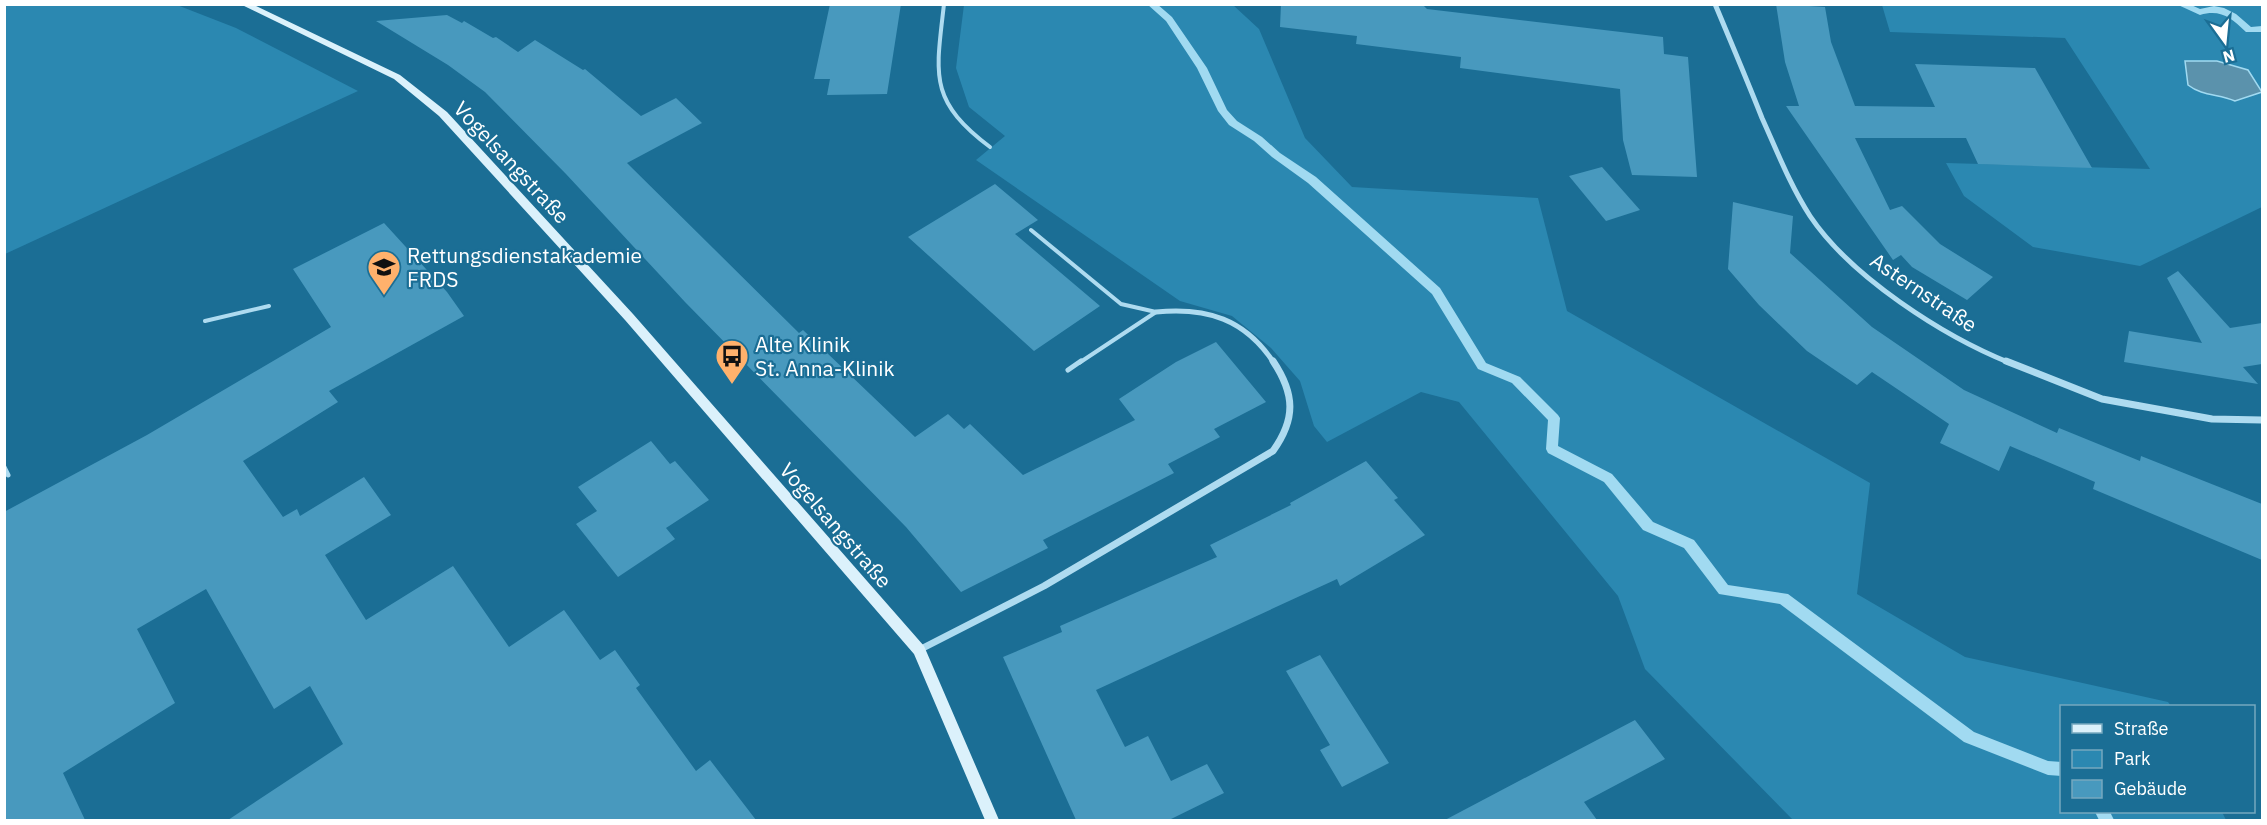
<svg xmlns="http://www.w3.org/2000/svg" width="2267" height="825" viewBox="0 0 2267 825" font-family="'IBM Plex Sans',sans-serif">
  <rect width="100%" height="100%" fill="#1b6e95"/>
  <g fill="#2b88b1">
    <polygon points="4,5 177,5 236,28 358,91 5,254"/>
    <polygon points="964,5 1233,5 1259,29 1305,138 1352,187 1538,198 1567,311 1870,483 1857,594 1965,657 2168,702 2171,706 2062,706 2062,812 2222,812 2226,820 1793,820 1645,669 1618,596 1459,402 1421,392 1327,442 1314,426 1300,381 1271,348 1232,316 1180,301 976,160 1005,136 969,107 956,68"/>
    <polygon points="1882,5 2262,5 2262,207 2140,266 2033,247 1964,196 1946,163 2150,169 2065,38 1890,32"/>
  </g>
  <path fill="#5b92ac" stroke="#a1daf1" stroke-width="1.5" d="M2185 61H2217L2248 70 2262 92 2235 101C2219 94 2202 96 2188 85Z"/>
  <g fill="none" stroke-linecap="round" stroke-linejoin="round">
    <g fill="#a1daf1" fill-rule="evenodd">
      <polygon points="1147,4 1157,4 1172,17 1207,68 1227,110 1237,121 1262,137 1280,153 1316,177 1440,288 1486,363 1520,377 1558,415 1560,418 1558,446 1612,474 1653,522 1694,540 1728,585 1788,594 1974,732 2048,761 2062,762 2062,776 2048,775 1964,742 1780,604 1719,594 1684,548 1643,530 1604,482 1548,453 1546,449 1548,420 1512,383 1478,369 1432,294 1308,183 1272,157 1254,141 1229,125 1218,111 1197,68 1166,21"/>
      <path d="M2176 4H2189L2200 9 2214 6 2224 8 2236 14 2251 27 2262 26V32H2246C2231 18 2221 9 2200 15Z"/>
      <polygon points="2095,812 2110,812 2114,820 2099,820"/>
    </g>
  </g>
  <g fill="#4899be">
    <polygon points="830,4 901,4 887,94 827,95 830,79 814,79"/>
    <polygon points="1281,4 1422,4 1427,9 1663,37 1664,54 1688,57 1697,177 1632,175 1623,140 1620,89 1460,68 1461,57 1356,44 1357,36 1280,27"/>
    <polygon points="1776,4 1825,7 1831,42 1855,106 1935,107 1915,64 2035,68 2092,168 1978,164 1966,138 1855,138 1890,210 1902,206 1940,244 1993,277 1967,300 1912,267 1901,255 1893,260 1786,106 1799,106 1785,62"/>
    <polygon points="447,15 462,23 464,21 493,38 496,37 518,52 535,40 583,70 585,69 641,116 676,98 702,123 627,163 799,333 803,330 915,437 948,414 964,429 970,424 1023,475 1135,420 1119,399 1176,362 1216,342 1266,402 1214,429 1220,437 1168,464 1174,473 1043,540 1048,548 961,592 906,527 685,302 566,174 485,92 448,65 376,21"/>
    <polygon points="1602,167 1640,210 1606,221 1569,176"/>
    <polygon points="995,184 1038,220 1015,234 1100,306 1034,351 908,237"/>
    <polygon points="1733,202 1793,216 1790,253 1872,327 1964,390 2057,433 2059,428 2140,461 2141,456 2262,504 2262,560 2093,489 2095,482 2010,446 1999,471 1940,443 1949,424 1872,372 1857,385 1807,351 1759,305 1728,269"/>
    <polygon points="384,223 447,292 464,316 329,391 338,402 243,461 283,517 297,509 300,516 364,477 391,515 325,555 366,620 453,566 509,647 564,610 600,660 615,650 640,685 636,688 696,771 710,760 756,820 228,820 343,744 310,686 274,709 206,589 137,629 175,703 63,773 85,820 4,820 4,512 147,435 331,327 293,269"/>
    <polygon points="2178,271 2230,328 2262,323 2262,364 2243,367 2258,384 2124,362 2129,331 2202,343 2167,278"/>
    <polygon points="651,441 670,464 675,461 709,500 666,528 675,539 618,577 576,524 597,511 578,487"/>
    <polygon points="1366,461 1398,498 1394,500 1425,535 1340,586 1337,579 1096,690 1125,747 1148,736 1171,781 1207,764 1224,793 1169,820 1076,820 1003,657 1062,632 1060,626 1217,557 1210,545 1291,505 1290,503"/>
    <polygon points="1320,655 1389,763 1342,787 1320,750 1330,745 1286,671"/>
    <polygon points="1635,720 1665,759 1584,802 1597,820 1445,820"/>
  </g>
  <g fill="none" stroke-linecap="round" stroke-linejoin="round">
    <g stroke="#aedbf0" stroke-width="4">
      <path d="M944 4C936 75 928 100 990 147"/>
      <polyline points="1031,230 1121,304 1156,312 1079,363"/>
      <polyline points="205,321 269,306"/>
    </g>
    <g stroke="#aedbf0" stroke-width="5">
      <polyline points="1068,370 1081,361"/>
      <polyline points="4,467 8,475"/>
    </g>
    <g stroke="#aedbf0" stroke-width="5">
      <path d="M1715 4C1731 42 1747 80 1762 118 1777 151 1790 185 1810 216 1851 277 1943 336 2010 363"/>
      <path d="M1156 312C1207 307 1245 319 1274 363"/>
    </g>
    <g stroke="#aedbf0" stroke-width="7">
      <polyline points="2006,361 2102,399 2212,419 2262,420"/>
      <path d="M919 650 1044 586 1273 451C1296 419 1295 394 1273 361"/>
    </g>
    <polygon fill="#dbf1fb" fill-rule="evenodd" points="240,4 252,4 400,75 447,112 633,314 924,646 999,820 985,820 914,654 625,320 439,116 394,79"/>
  </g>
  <defs>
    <symbol id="school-pin" viewBox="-11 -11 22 30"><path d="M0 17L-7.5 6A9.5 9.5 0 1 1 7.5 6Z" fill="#ffb16c" stroke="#1b6e95"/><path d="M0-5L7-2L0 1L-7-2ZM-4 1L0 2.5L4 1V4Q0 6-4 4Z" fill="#111"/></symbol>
    <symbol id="bus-pin" viewBox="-11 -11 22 30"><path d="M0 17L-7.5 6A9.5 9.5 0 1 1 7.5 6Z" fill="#ffb16c" stroke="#1b6e95"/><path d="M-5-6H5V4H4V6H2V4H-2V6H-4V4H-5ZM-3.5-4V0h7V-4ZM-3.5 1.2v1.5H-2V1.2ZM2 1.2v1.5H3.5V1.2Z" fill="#111"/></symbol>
  </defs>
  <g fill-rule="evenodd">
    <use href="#school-pin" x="365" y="248" width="38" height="52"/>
    <use href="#bus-pin" x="713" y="337" width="38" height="52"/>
  </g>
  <g text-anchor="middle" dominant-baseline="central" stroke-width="4.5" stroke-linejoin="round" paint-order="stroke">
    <g font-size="21" fill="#fff" stroke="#1b6e95">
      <text transform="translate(512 162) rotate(47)">Vogelsangstraße</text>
      <text transform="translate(1924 292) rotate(34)">Asternstraße</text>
      <text transform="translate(836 525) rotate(49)">Vogelsangstraße</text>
    </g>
    <g font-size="21" fill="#fff" stroke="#1b6e95" text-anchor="start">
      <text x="407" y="255">Rettungsdienstakademie<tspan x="407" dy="24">FRDS</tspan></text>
      <text x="755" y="344">Alte Klinik<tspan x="755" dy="24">St. Anna-Klinik</tspan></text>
    </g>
  </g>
  <rect width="2267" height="825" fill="none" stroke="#ffffff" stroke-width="12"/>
  <rect x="2060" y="705" width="195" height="108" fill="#1b6e95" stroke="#76a8bf" stroke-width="1.5"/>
  <rect x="2072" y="724" width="30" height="9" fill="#dbf1fb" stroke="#76a8bf" stroke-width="1.5"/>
  <text x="2114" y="735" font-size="18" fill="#ffffff">Straße</text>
  <rect x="2072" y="750" width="30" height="18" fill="#2b88b1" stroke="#76a8bf" stroke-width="1.5"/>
  <text x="2114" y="765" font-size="18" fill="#ffffff">Park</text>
  <rect x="2072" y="780" width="30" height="18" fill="#4899be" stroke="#76a8bf" stroke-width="1.5"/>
  <text x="2114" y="795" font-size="18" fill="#ffffff">Gebäude</text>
  <g transform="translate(2225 42) rotate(165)" stroke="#1b6e95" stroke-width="4.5" paint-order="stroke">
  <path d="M0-4.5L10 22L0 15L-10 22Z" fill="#ffffff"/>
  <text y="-9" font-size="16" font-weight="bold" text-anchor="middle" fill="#ffffff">N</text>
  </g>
</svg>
